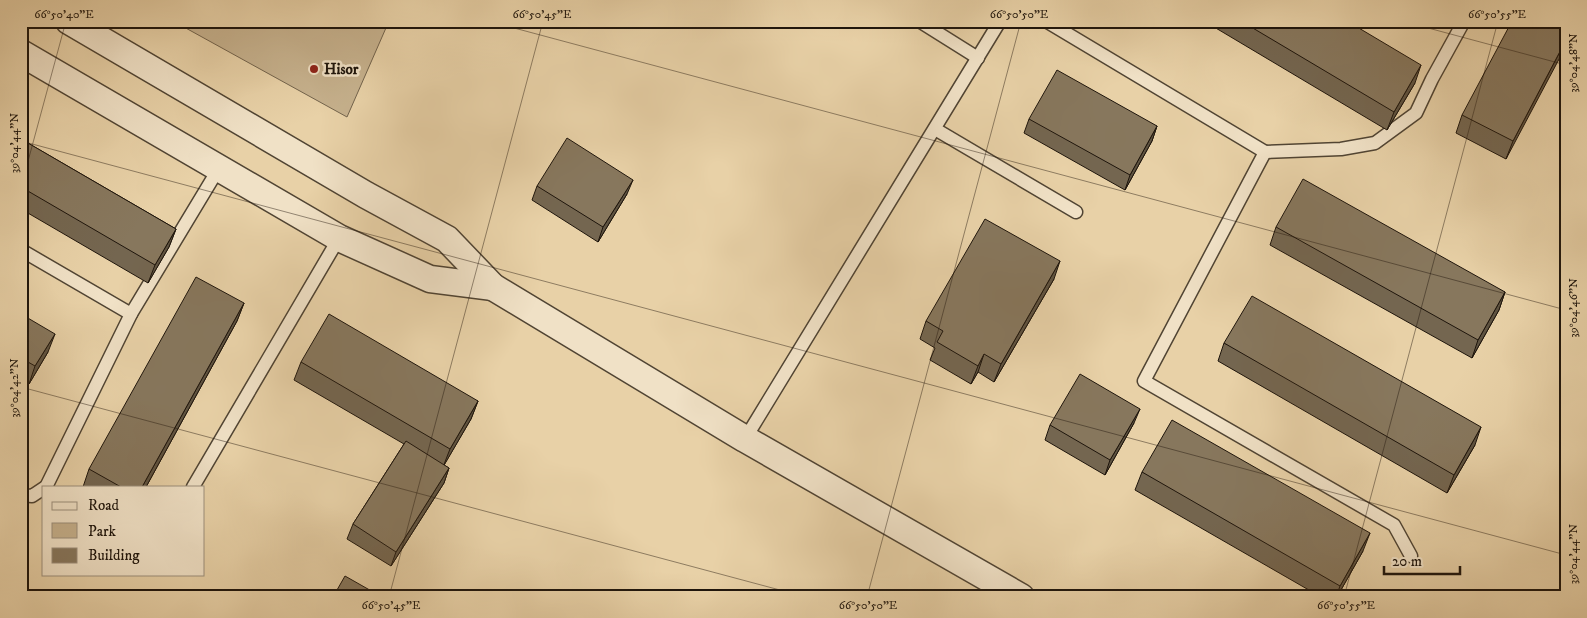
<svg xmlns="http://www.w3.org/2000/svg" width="1587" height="618" viewBox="0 0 1587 618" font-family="'IM FELL DW Pica',serif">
  <rect width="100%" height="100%" fill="#e8d1a7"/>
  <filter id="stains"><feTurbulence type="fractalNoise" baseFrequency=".004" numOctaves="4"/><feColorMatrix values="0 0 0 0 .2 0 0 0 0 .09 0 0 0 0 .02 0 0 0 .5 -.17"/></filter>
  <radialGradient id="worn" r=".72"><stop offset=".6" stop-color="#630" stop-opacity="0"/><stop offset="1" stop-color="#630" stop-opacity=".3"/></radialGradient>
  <polygon fill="#c6b18d" stroke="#72634c" points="173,21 389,21 347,117"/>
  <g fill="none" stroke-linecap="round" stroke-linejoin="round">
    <defs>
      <g id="service">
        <polyline points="919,21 978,58"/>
        <polyline points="1046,21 1265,152 1144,381 1394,525 1411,556"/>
        <polyline points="935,129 1076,212"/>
        <polyline points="1265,152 1341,149 1375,143 1416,113 1432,79 1464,21"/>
        <polyline points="21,250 131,314"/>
        <polyline points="745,439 1000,21"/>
        <polyline points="46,487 131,314 219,168"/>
        <polyline points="193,487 339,238"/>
        <polyline points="21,495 32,496 44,488"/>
      </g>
      <g id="minor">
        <polyline points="69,21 366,195 447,239 493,287 745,439 1021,597"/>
        <polyline points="21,53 339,238 430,279 493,287"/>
      </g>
    </defs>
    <use href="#service" stroke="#504433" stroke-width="15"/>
    <use href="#minor" stroke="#504433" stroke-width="29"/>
    <use href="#service" stroke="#f0e1c6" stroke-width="12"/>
    <use href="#minor" stroke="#f0e1c6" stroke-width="26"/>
  </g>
  <g fill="#746650" stroke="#1e150c">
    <polygon points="1204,21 1347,21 1415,83 1387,130"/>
    <polygon points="1566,21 1506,159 1456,133 1462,115"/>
    <polygon points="1029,119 1157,126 1152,141 1125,190 1024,133"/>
    <polygon points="21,139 176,229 169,247 148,283 21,209"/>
    <polygon points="537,186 627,194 598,242 532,200"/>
    <polygon points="1276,227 1505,292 1499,310 1472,358 1270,245"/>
    <polygon points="1054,279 994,382 978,372 971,384 930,360 935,348 920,339 926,321"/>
    <polygon points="244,303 237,321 146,487 83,487 89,469"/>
    <polygon points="21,314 48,352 29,384 21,380"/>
    <polygon points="1224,343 1475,445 1447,493 1218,361"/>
    <polygon points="301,362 478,401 471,419 444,465 449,468 444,483 391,566 347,539 353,524 404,444 294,380"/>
    <polygon points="1134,423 1105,475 1045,440 1050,425"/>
    <polygon points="1142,472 1363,551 1337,597 1321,597 1135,490"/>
  </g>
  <g fill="#5e5341" stroke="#1e150c">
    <polygon points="1566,40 1566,46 1506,159 1513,141"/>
    <polygon points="1421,65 1415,83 1387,130 1394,112"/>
    <polygon points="1157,126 1152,141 1125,190 1130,175"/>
    <polygon points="633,180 627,194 598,242 603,227"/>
    <polygon points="176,229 169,247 148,283 155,265"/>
    <polygon points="1060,261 1054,279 994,382 1001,364"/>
    <polygon points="1505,292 1499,310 1472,358 1478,340"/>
    <polygon points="244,303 237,321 146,487 142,487"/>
    <polygon points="55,334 48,352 29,384 35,366"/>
    <polygon points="984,354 978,372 971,384 978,366"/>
    <polygon points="478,401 471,419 443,467 450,449"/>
    <polygon points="1140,409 1134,423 1105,475 1110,460"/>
    <polygon points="1481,427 1475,445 1447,493 1454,475"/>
    <polygon points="449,468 444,483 391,566 396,552"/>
    <polygon points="1370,533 1363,551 1337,597 1336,597 1340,586"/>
  </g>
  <g fill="#87775d" stroke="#1e150c">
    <polygon points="1241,21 1347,21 1421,65 1394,112"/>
    <polygon points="1512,21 1566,21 1566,40 1513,141 1462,115"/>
    <polygon points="1057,70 1157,126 1130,175 1029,119"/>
    <polygon points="567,138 633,180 603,227 537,186"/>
    <polygon points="21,139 176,229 155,265 21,187"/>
    <polygon points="1303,179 1505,292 1478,340 1276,227"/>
    <polygon points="985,219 1060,261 1001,364 984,354 978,366 937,342 943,331 926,321"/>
    <polygon points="196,277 244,303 142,487 121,487 89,469"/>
    <polygon points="1252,296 1481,427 1454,475 1224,343"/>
    <polygon points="21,314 55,334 35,366 21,358"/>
    <polygon points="329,314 478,401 450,449 301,362"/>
    <polygon points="1080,374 1140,409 1110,460 1050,425"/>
    <polygon points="1172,420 1370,533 1340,586 1142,472"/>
    <polygon points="406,441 449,468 396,552 353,524"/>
    <polygon points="345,576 382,597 333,597"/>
  </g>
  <path fill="none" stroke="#1e150c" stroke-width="1" stroke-opacity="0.45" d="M488 21 1566 310M1402 21 1566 65M21 141 1566 555M21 187 66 21M21 387 806 597M389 597 543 21M867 597 1021 21M1344 597 1498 21"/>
  <circle fill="#8f2418" stroke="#f0e1c6" stroke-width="2" cx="314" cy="69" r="5"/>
  <g text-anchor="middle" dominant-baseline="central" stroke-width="5" stroke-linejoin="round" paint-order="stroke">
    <g font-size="15" font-weight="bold" fill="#1e150c" stroke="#f0e1c6" text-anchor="start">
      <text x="324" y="69">Hisor</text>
    </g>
  </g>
  <rect width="1587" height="618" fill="none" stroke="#e8d1a7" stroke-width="55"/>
  <rect x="42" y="486" width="162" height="90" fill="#f0e1c6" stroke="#9c8f7c"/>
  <rect x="52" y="502" width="25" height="8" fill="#f0e1c6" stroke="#9c8f7c"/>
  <text x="88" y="510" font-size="15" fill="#1e150c">Road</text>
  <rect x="52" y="523" width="25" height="15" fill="#c6b18d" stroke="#9c8f7c"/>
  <text x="88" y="536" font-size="15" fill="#1e150c">Park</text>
  <rect x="52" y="548" width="25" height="15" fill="#87775d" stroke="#9c8f7c"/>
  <text x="88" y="560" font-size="15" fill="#1e150c">Building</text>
  <path d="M1384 566v8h76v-8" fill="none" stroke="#1e150c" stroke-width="2.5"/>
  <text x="1392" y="566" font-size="15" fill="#1e150c" stroke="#f0e1c6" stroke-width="4" paint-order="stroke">20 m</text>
  <rect x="28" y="28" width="1532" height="562" fill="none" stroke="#1e150c" stroke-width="2"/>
  <g font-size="12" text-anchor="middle" fill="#1e150c">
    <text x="64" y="18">66°50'40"E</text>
    <text x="542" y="18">66°50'45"E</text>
    <text x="1019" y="18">66°50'50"E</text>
    <text x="1497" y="18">66°50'55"E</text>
    <text transform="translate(1573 63) rotate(-90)" y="4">39°04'48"N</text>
    <text transform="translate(14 143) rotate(-90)" y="4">39°04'44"N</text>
    <text transform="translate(1573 308) rotate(-90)" y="4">39°04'46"N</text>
    <text transform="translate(14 388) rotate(-90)" y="4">39°04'42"N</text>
    <text transform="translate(1573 554) rotate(-90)" y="4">39°04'44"N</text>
    <text x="391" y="609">66°50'45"E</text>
    <text x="868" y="609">66°50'50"E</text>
    <text x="1346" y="609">66°50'55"E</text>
  </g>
  <rect width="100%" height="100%" filter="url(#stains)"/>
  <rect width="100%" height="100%" fill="url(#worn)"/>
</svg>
